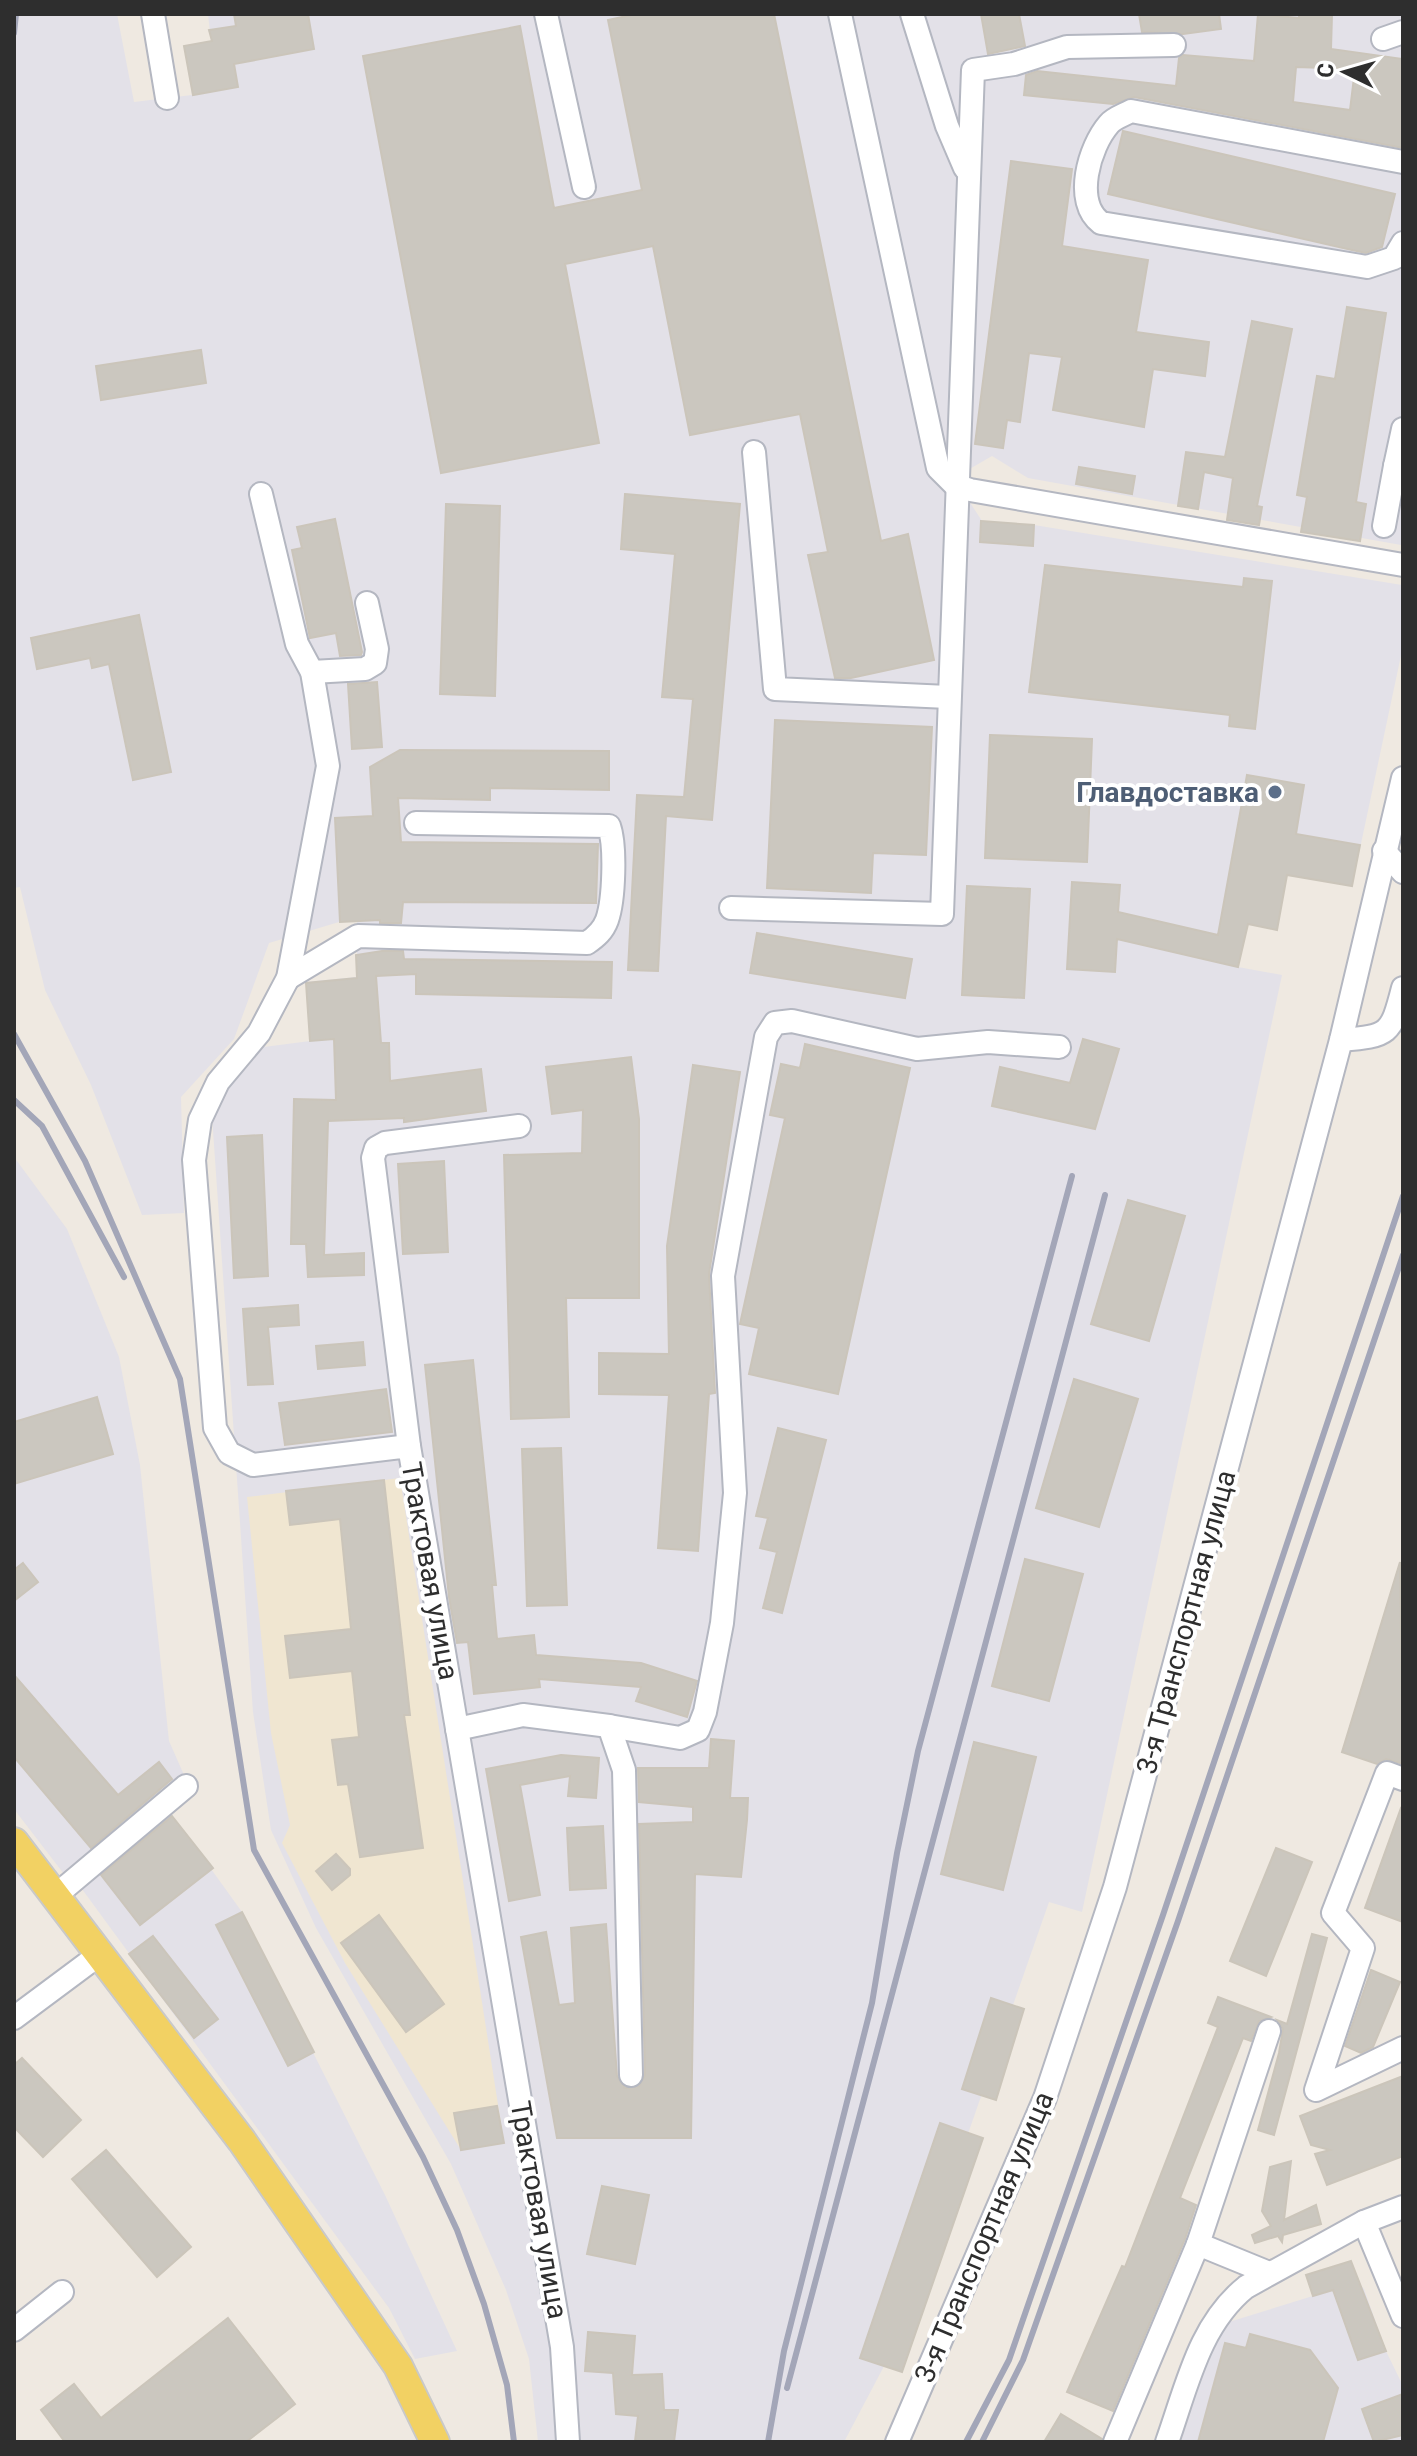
<svg xmlns="http://www.w3.org/2000/svg" width="1417" height="2456" viewBox="0 0 1417 2456" font-family="Roboto,sans-serif">
  <rect width="100%" height="100%" fill="#efe9e1"/>
  <g fill="#e3e1e8">
    <polygon points="14,14 117,14 134,102 192,95 184,46 211,41 208,14 1403,14 1401,545 1028,478 992,456 954,478 982,521 1034,525 1402,585 1403,646 1352,886 1287,875 1277,930 1248,924 1238,967 1282,975 1082,1912 1049,1902 892,2351 844,2442 538,2442 529,2359 506,2290 451,2164 316,1928 271,1830 253,1712 211,1101 264,1047 310,1041 306,982 357,977 357,921 339,922 269,943 234,1039 181,1097 184,1213 142,1215 91,1085 45,990 20,887 14,888"/>
    <polygon points="14,1157 67,1229 119,1357 140,1465 169,1741 184,1775 64,1874 14,1809"/>
    <polygon points="170,1812 242,1912 385,2195 457,2351 415,2359 389,2308 79,1885"/>
    <polygon points="1358,2282 1364,2289 1386,2351 1403,2386 1403,2442 1181,2442 1216,2326"/>
  </g>
  <polygon fill="#f0e6d1" points="400,1478 504,2143 461,2150 345,1963 282,1843 290,1825 271,1733 247,1497"/>
  <g fill="#cbc7bf" stroke="#cbc5ba" stroke-width="2" fill-rule="evenodd">
    <polygon points="234,14 308,14 314,49 234,64 238,87 193,95 184,46 212,41 209,30 236,26"/>
    <polygon points="636,14 774,14 881,541 908,534 934,660 851,678 835,678 808,555 828,552 800,414 690,435 653,246 565,264 599,443 441,473 363,56 520,26 554,208 642,190 608,20"/>
    <polygon points="981,14 1019,14 1025,46 988,54"/>
    <polygon points="1139,14 1219,14 1221,29 1183,34 1142,32"/>
    <path d="M1258 14 1299 18V14H1332L1331 49 1403 59V148L1134 97 1113 104 1024 95 1026 75 1037 71 1176 86 1179 58 1183 55 1254 61ZM1296 67 1355 69 1350 110 1293 102Z"/>
    <polygon points="1123,131 1395,194 1382,247 1366,253 1352,250 1108,194"/>
    <polygon points="1011,161 1072,169 1062,246 1148,260 1136,332 1209,342 1205,376 1153,369 1144,427 1053,410 1062,357 1029,353 1020,422 1007,420 1003,448 975,444"/>
    <polygon points="1347,307 1386,313 1356,502 1366,504 1360,541 1301,532 1307,497 1297,495 1317,376 1335,379"/>
    <polygon points="1252,321 1292,329 1257,506 1262,507 1259,525 1227,520 1233,478 1204,472 1198,509 1178,506 1186,452 1225,457"/>
    <polygon points="201,350 206,383 101,400 96,366"/>
    <polygon points="1079,467 1135,476 1132,494 1076,484"/>
    <polygon points="625,494 740,504 712,820 666,816 658,971 628,970 637,795 684,797 693,699 662,697 675,554 621,549"/>
    <polygon points="446,504 500,506 495,696 440,694"/>
    <polygon points="335,519 362,652 361,655 340,656 336,633 310,638 292,550 302,548 297,527"/>
    <polygon points="981,521 1034,525 1033,546 980,542"/>
    <polygon points="1045,565 1243,587 1244,578 1272,581 1255,729 1229,726 1230,715 1029,692"/>
    <polygon points="139,615 171,772 133,780 109,664 92,668 90,658 37,669 31,638"/>
    <polygon points="377,682 382,747 352,749 348,684"/>
    <polygon points="775,720 932,727 926,855 873,853 871,893 767,888"/>
    <polygon points="990,735 1092,739 1087,862 985,858"/>
    <polygon points="400,750 609,751 609,790 490,788 490,800 398,798 401,842 598,844 596,903 403,902 401,923 380,923 380,920 340,922 335,818 373,816 370,767"/>
    <polygon points="1247,775 1304,785 1296,834 1360,845 1352,886 1287,875 1277,930 1248,924 1238,967 1117,939 1115,972 1067,969 1072,882 1120,885 1118,912 1218,935"/>
    <polygon points="967,886 1030,889 1024,998 962,995"/>
    <polygon points="757,933 912,959 905,998 750,973"/>
    <polygon points="382,951 403,951 404,959 612,962 611,998 416,994 416,974 376,976 381,1043 389,1043 390,1081 481,1069 486,1111 404,1122 404,1118 328,1121 324,1255 364,1253 364,1275 308,1277 306,1244 291,1244 294,1099 336,1100 334,1039 310,1041 306,983 357,978 356,955"/>
    <polygon points="1083,1039 1119,1049 1095,1129 992,1106 1000,1067 1070,1083"/>
    <polygon points="805,1044 910,1068 838,1394 749,1374 759,1328 740,1324 785,1118 770,1115 781,1064 800,1068"/>
    <polygon points="631,1057 639,1119 639,1298 566,1298 569,1417 511,1419 504,1155 582,1153 583,1110 552,1114 546,1067"/>
    <polygon points="693,1065 740,1072 709,1274 715,1393 709,1394 698,1551 658,1548 669,1395 599,1394 599,1353 669,1354 667,1246"/>
    <polygon points="262,1135 268,1276 234,1278 227,1137"/>
    <polygon points="444,1161 448,1252 403,1254 398,1164"/>
    <polygon points="1128,1200 1185,1216 1149,1341 1091,1324"/>
    <polygon points="298,1305 299,1325 268,1327 273,1384 248,1385 243,1309"/>
    <polygon points="363,1342 365,1365 318,1369 316,1346"/>
    <polygon points="473,1360 496,1585 492,1585 497,1639 534,1635 536,1655 641,1663 697,1681 687,1717 636,1701 641,1687 539,1679 540,1687 474,1694 468,1642 457,1643 449,1597 425,1365"/>
    <polygon points="1074,1379 1138,1399 1099,1527 1036,1508"/>
    <polygon points="386,1389 392,1432 285,1445 279,1403"/>
    <polygon points="97,1397 113,1454 14,1484 14,1422"/>
    <polygon points="778,1428 826,1440 782,1613 763,1608 777,1552 760,1548 768,1518 756,1516"/>
    <polygon points="561,1448 567,1605 527,1606 522,1449"/>
    <polygon points="384,1480 410,1715 404,1715 423,1848 360,1857 348,1784 338,1785 332,1740 359,1737 352,1671 290,1678 285,1636 351,1629 340,1519 290,1525 286,1491"/>
    <polygon points="1025,1559 1083,1574 1049,1701 992,1686"/>
    <polygon points="1400,1562 1403,1764 1386,1759 1377,1764 1342,1752"/>
    <polygon points="23,1563 38,1582 14,1601 14,1570"/>
    <polygon points="14,1675 118,1795 159,1762 172,1779 91,1848 14,1757"/>
    <polygon points="711,1739 734,1741 730,1798 748,1798 747,1820 741,1877 695,1874 691,2138 557,2138 521,1937 546,1932 559,2005 575,2003 571,1928 606,1924 617,2076 625,2088 639,2086 645,2075 639,1824 693,1822 693,1807 639,1802 638,1768 709,1768"/>
    <polygon points="974,1742 1036,1757 1003,1890 941,1874"/>
    <polygon points="561,1755 599,1758 596,1798 568,1796 570,1776 520,1785 540,1895 509,1901 486,1769"/>
    <polygon points="1401,1808 1403,1809 1403,1922 1365,1908"/>
    <polygon points="172,1816 213,1868 140,1925 101,1875"/>
    <polygon points="603,1826 606,1888 570,1890 567,1828"/>
    <polygon points="1276,1848 1312,1862 1266,1976 1230,1961"/>
    <polygon points="336,1854 350,1869 350,1875 332,1890 316,1871"/>
    <polygon points="242,1912 314,2052 288,2066 216,1925"/>
    <polygon points="379,1915 444,2004 406,2032 341,1943"/>
    <polygon points="1312,1934 1327,1938 1274,2135 1258,2130 1279,2053 1283,2029 1277,2020 1287,2024"/>
    <polygon points="153,1936 218,2019 194,2038 129,1954"/>
    <polygon points="1371,1970 1400,1982 1373,2047 1361,2053 1345,2046"/>
    <polygon points="1218,1997 1271,2017 1259,2021 1251,2041 1243,2038 1180,2198 1196,2205 1185,2239 1113,2411 1067,2392 1122,2266 1125,2267 1218,2027 1208,2023"/>
    <polygon points="991,1998 1024,2009 996,2100 962,2089"/>
    <polygon points="22,2058 81,2120 43,2157 14,2127 14,2065"/>
    <polygon points="1403,2076 1403,2156 1327,2185 1315,2154 1330,2150 1311,2145 1300,2116"/>
    <polygon points="497,2106 504,2143 461,2150 454,2113"/>
    <polygon points="940,2123 983,2138 902,2372 860,2358"/>
    <polygon points="106,2150 191,2247 157,2277 72,2179"/>
    <polygon points="1291,2161 1284,2220 1316,2205 1321,2224 1283,2235 1282,2242 1278,2236 1255,2243 1252,2235 1271,2226 1262,2211 1270,2167"/>
    <polygon points="602,2186 649,2195 635,2264 587,2254"/>
    <polygon points="1351,2261 1386,2351 1358,2360 1333,2290 1313,2296 1306,2275"/>
    <polygon points="228,2318 295,2404 246,2442 65,2442 41,2410 74,2384 101,2418"/>
    <polygon points="588,2332 635,2336 632,2375 662,2374 664,2410 678,2410 674,2442 635,2441 638,2416 616,2414 613,2373 585,2371"/>
    <polygon points="1250,2334 1310,2350 1338,2388 1323,2442 1198,2442 1225,2343 1246,2348"/>
    <polygon points="1403,2394 1403,2435 1374,2442 1362,2409"/>
    <polygon points="1061,2414 1102,2439 1101,2442 1044,2442"/>
  </g>
  <g fill="none" stroke-linecap="round" stroke-linejoin="round">
    <defs>
      <g id="minor">
        <polyline points="153,14 167,98"/>
        <polyline points="546,14 584,187"/>
        <polyline points="840,14 938,468 955,485 970,490 1403,565"/>
        <polyline points="912,14 947,126 965,168"/>
        <polyline points="1383,39 1403,32"/>
        <path d="M1403 162 1131 111C1124 115 1114 118 1109 124 1089 147 1073 202 1101 223L1367 267 1394 258 1403 243"/>
        <polyline points="1403,429 1395,466 1403,467"/>
        <polyline points="754,452 775,689 948,697"/>
        <polyline points="261,494 297,644 312,672 328,766 288,978 259,1033 218,1082 200,1120 194,1160 215,1428 229,1453 253,1465 409,1446 562,2347 568,2442"/>
        <polyline points="1384,526 1395,466"/>
        <polyline points="312,672 365,669 375,663 377,649 367,603"/>
        <polyline points="1384,851 1403,872"/>
        <polyline points="731,908 942,914 973,70 1014,64 1067,47 1174,45"/>
        <path d="M288 978 358 936 587 943C596 937 603 931 607 920 614 900 616 846 609 826L416 823"/>
        <path d="M1341 1040C1389 1036 1391 1035 1403 988"/>
        <polyline points="409,1446 373,1158 376,1148 385,1143 519,1126"/>
        <polyline points="609,1726 680,1738 698,1730 705,1712 722,1623 735,1493 723,1276 766,1037 775,1023 792,1021 917,1049 988,1042 1059,1047"/>
        <polyline points="457,1729 523,1715 609,1726 624,1770 631,2075"/>
        <polyline points="1403,1779 1387,1773 1333,1913 1363,1948 1316,2090 1403,2048"/>
        <polyline points="55,1896 186,1786"/>
        <polyline points="14,2018 100,1954"/>
        <polyline points="1364,2222 1403,2316"/>
        <polyline points="1198,2244 1269,2031"/>
        <polyline points="14,2330 62,2292"/>
        <polyline points="897,2442 1045,2098 1115,1887 1341,1040 1403,778"/>
        <polyline points="1115,2442 1198,2244 1269,2273"/>
        <path d="M1167 2442C1187 2386 1199 2325 1246 2287L1364 2222 1403 2207"/>
      </g>
      <polyline id="major" points="14,1842 242,2141 398,2366 435,2442"/>
    </defs>
    <use href="#minor" stroke="#b4b7c1" stroke-width="26"/>
    <use href="#major" stroke="#c9c9c9" stroke-width="32"/>
    <use href="#minor" stroke="#fff" stroke-width="22"/>
    <use href="#major" stroke="#f2d163" stroke-width="28"/>
    <g stroke="#a3a6b8" stroke-width="6">
      <polyline points="14,33 16,14"/>
      <polyline points="14,1034 85,1161 180,1379 254,1850 423,2157 457,2230 484,2304 507,2385 514,2442"/>
      <polyline points="14,1100 42,1126 124,1277"/>
      <polyline points="787,2388 1105,1195"/>
      <polyline points="768,2442 784,2351 872,2003 897,1853 918,1751 1072,1176"/>
      <polyline points="966,2442 1009,2360 1163,1915 1403,1196"/>
      <polyline points="982,2442 1023,2360 1178,1921 1403,1255"/>
    </g>
  </g>
  <circle fill="#5c6f8a" stroke="#fff" stroke-width="3" cx="1275" cy="792" r="8"/>
  <g text-anchor="middle" dominant-baseline="central" stroke-width="8" stroke-linejoin="round" paint-order="stroke">
    <g font-size="28" font-weight="bold" fill="#4e5e75" stroke="#fff" text-anchor="end">
      <text x="1259" y="792">Главдоставка</text>
    </g>
    <g font-size="28" fill="#2e2e2e" stroke="#fff">
      <text transform="translate(430 1571) rotate(80)">Трактовая улица</text>
      <text transform="translate(1186 1622) rotate(-75)">3-я Транспортная улица</text>
      <text transform="translate(539 2210) rotate(80)">Трактовая улица</text>
      <text transform="translate(984 2237) rotate(-67)">3-я Транспортная улица</text>
    </g>
  </g>
  <rect width="1417" height="2456" fill="none" stroke="#2e2e2e" stroke-width="32"/>
  <g transform="translate(1345 72) rotate(275)" stroke="#ffffff" stroke-width="6" paint-order="stroke">
  <path d="M0-6L14 30L0 20L-14 30Z" fill="#2e2e2e"/>
  <text y="-12" font-size="22" font-weight="bold" text-anchor="middle" fill="#2e2e2e">С</text>
  </g>
</svg>
